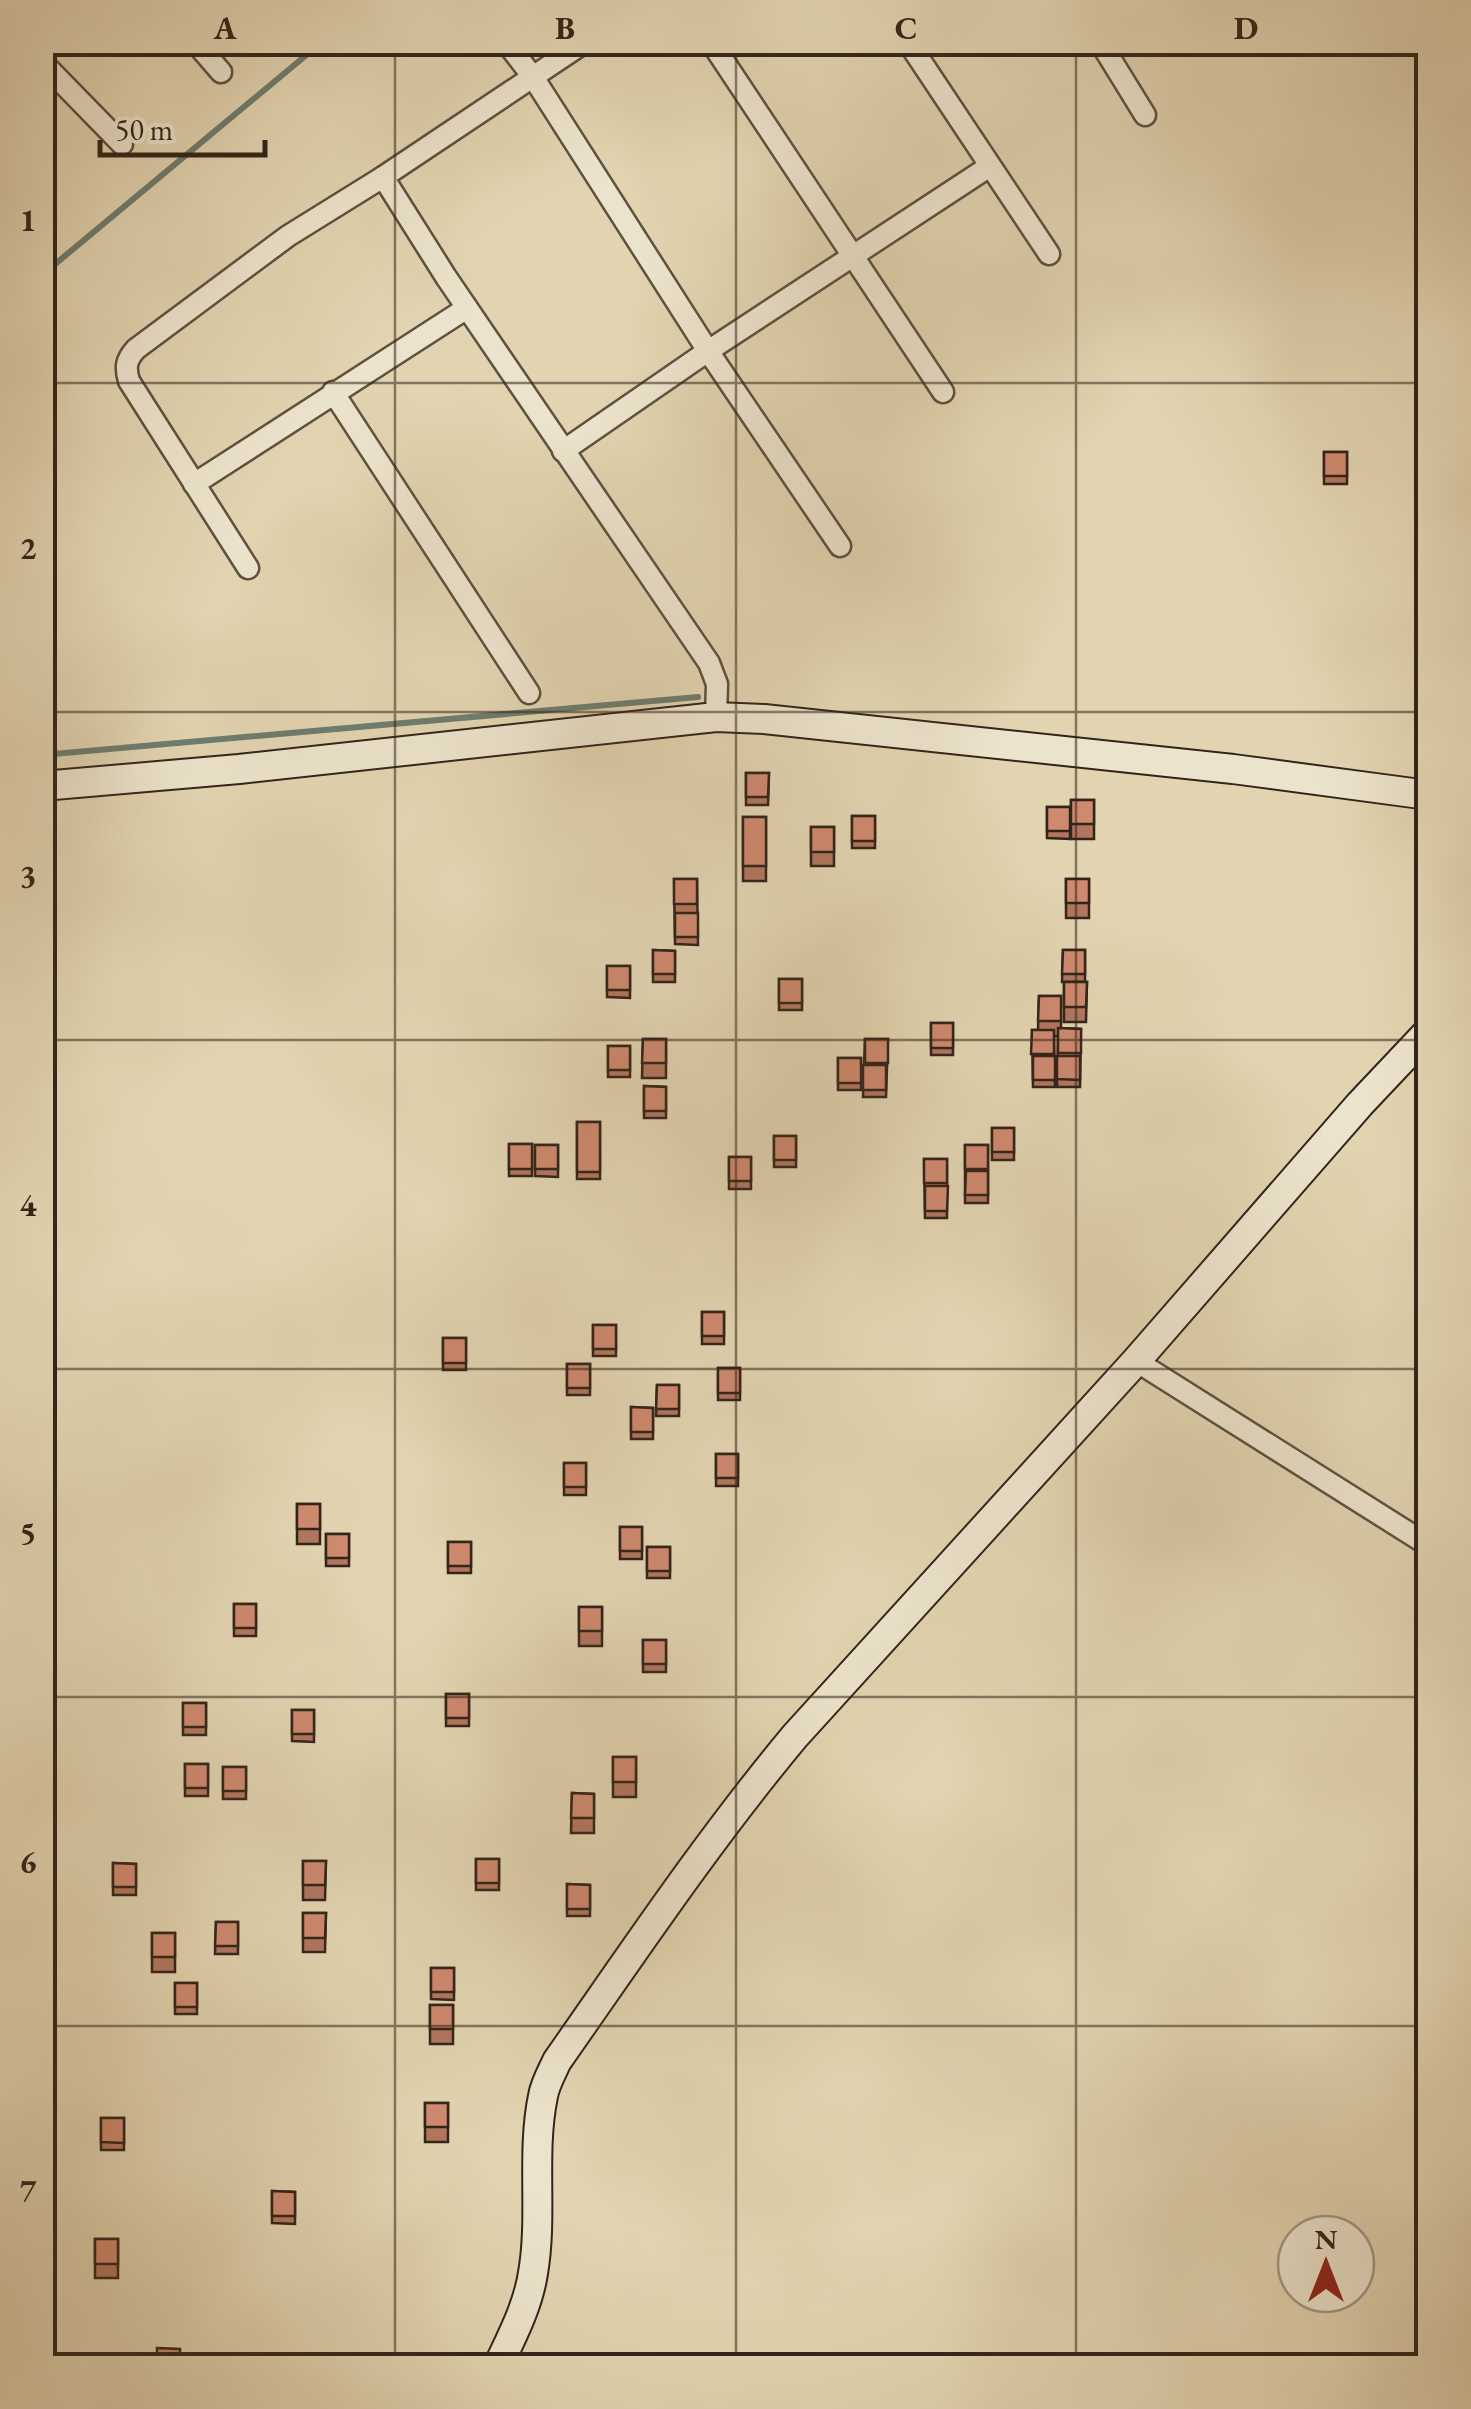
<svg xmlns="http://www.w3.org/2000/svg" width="1471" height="2409" viewBox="0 0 1471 2409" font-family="'EB Garamond',serif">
  <rect width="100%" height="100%" fill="#e2d4b1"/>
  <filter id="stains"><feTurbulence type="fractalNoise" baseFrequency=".002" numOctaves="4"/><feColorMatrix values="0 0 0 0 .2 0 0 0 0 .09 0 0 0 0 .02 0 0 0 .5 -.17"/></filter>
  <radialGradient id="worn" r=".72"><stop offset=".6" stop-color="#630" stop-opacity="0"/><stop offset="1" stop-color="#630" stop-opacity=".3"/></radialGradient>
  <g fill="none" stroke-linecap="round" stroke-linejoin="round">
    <g stroke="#6e7d6f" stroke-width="6">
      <polyline points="42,275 322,42"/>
      <polyline points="42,755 698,697"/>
    </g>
    <defs>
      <g id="street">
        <polyline points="195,42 221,72"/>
        <polyline points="506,42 533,77 708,351 840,546"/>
        <polyline points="711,42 943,392"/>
        <polyline points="908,42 1049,254"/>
        <polyline points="1100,42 1145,115"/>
        <polyline points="42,62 122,144"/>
        <polyline points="383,177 446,277 709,663 717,684 716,717"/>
        <polyline points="333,392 529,693"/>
        <polyline points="563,451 708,351 990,166"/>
        <polyline points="194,484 467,308"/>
        <path d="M248 568 129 381C125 367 126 360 136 349L288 236 383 177 585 42"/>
        <polyline points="1136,1361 1428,1545"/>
      </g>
      <g id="secondary">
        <polyline points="42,786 239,769 716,717 764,719 1233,769 1428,795"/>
        <path d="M498 2366C512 2336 528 2306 533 2273 543 2215 531 2154 543 2096 545 2084 552 2072 557 2061 634 1951 709 1839 795 1736L1136 1361 1360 1104 1428 1032"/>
      </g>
    </defs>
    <use href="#street" stroke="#5f5040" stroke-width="25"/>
    <use href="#secondary" stroke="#33241a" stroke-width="32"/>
    <use href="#street" stroke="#ece3cc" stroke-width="20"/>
    <use href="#secondary" stroke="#ece3cc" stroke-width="28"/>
  </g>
  <g fill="#b2765f" stroke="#33241a" stroke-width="2.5">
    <rect x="1324" y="452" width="23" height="32"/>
    <polygon points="746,773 769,773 768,805 746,805"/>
    <rect x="1071" y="800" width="23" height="39"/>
    <polygon points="1047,807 1070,807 1070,839 1047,838"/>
    <rect x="852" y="816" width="23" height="32"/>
    <rect x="743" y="817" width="23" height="64"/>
    <rect x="811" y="827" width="23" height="39"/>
    <polygon points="674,879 697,879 698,945 675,944"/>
    <rect x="1066" y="879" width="23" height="39"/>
    <polygon points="653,950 675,951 675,982 653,982"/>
    <polygon points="1063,950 1085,950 1085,982 1062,982"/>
    <polygon points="607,966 630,966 630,998 607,997"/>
    <rect x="779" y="979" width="23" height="31"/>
    <polygon points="1064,982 1087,982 1086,1022 1064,1022"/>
    <polygon points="1039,996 1061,996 1061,1028 1081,1029 1080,1087 1057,1087 1058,1036 1054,1036 1055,1087 1033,1087 1032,1030 1038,1030"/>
    <rect x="931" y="1023" width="22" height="32"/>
    <polygon points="643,1039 666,1039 666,1078 642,1078"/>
    <polygon points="865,1039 888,1039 886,1097 863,1097"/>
    <rect x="608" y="1046" width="22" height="31"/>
    <rect x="838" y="1058" width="23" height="32"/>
    <polygon points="644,1086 666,1087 666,1118 644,1118"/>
    <rect x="577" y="1122" width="23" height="57"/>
    <rect x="992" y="1128" width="22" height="32"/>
    <rect x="774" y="1136" width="22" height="31"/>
    <rect x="509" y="1144" width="23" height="32"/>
    <polygon points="535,1145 558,1145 558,1177 535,1176"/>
    <rect x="965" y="1145" width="23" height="58"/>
    <rect x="729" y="1157" width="22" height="32"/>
    <polygon points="924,1159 947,1159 947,1218 925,1218"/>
    <rect x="702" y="1312" width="22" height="32"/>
    <rect x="593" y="1325" width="23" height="31"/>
    <rect x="443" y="1338" width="23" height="32"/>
    <rect x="567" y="1364" width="23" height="31"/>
    <rect x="718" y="1368" width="22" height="32"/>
    <polygon points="657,1385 679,1385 679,1416 656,1416"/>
    <polygon points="631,1407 653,1408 653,1439 631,1439"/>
    <rect x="716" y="1454" width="22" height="32"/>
    <rect x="564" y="1463" width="22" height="32"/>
    <rect x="297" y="1504" width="23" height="40"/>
    <rect x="620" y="1527" width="22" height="32"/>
    <rect x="326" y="1534" width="23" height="32"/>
    <rect x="448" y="1542" width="23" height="31"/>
    <rect x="647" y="1547" width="23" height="31"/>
    <rect x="234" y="1604" width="22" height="32"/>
    <rect x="579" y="1607" width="23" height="39"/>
    <rect x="643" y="1640" width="23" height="32"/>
    <rect x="446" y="1694" width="23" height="32"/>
    <rect x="183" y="1703" width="23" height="32"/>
    <polygon points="292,1710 314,1710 314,1742 292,1741"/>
    <rect x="613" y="1757" width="23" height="40"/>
    <rect x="185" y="1764" width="23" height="32"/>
    <rect x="223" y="1767" width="23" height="32"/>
    <polygon points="572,1793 594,1794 594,1833 571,1833"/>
    <rect x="476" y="1859" width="23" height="31"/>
    <polygon points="303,1861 326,1861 325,1900 303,1900"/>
    <polygon points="113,1863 136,1864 136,1895 113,1895"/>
    <polygon points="567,1884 590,1885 590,1916 567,1916"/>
    <polygon points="303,1913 326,1913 325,1952 303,1952"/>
    <polygon points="216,1922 238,1922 238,1954 215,1954"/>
    <rect x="152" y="1933" width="23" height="39"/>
    <polygon points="431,1968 454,1968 454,2000 431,1999"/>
    <rect x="175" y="1983" width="22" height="31"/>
    <rect x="430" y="2005" width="23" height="39"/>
    <rect x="425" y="2103" width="23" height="39"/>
    <rect x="101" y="2118" width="23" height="32"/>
    <polygon points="272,2191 295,2192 295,2224 272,2223"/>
    <rect x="95" y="2239" width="23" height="39"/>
  </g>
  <g fill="#cf896f" stroke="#33241a" stroke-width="2.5">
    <rect x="1324" y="452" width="23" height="24"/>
    <polygon points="746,773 769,773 768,797 746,797"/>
    <rect x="1071" y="800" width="23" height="24"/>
    <rect x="1047" y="807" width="23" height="24"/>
    <rect x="852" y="816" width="23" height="25"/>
    <rect x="743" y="817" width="23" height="49"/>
    <rect x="811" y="827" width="23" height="25"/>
    <rect x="674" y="879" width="23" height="25"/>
    <rect x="1066" y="879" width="23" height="24"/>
    <rect x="675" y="913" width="23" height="24"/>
    <polygon points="653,950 675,951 675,974 653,974"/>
    <polygon points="1063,950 1085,950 1085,974 1062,974"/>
    <rect x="607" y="966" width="23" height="24"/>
    <rect x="779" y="979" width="23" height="24"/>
    <polygon points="1064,982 1087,982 1086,1007 1064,1007"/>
    <polygon points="1039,996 1061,996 1061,1021 1038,1021"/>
    <rect x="931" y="1023" width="22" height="25"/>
    <polygon points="1058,1028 1081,1029 1081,1053 1058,1053"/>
    <polygon points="1032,1030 1054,1030 1054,1054 1031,1054"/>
    <polygon points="643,1039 666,1039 666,1063 642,1063"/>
    <rect x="865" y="1039" width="23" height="24"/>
    <rect x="608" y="1046" width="22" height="24"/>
    <rect x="1033" y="1056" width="22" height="24"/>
    <polygon points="1057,1056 1080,1056 1080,1080 1057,1079"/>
    <rect x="838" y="1058" width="23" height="25"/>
    <rect x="863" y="1065" width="23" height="25"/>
    <polygon points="644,1086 666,1087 666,1111 644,1111"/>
    <rect x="577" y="1122" width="23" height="50"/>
    <rect x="992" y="1128" width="22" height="24"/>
    <rect x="774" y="1136" width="22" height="24"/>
    <rect x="509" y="1144" width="23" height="25"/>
    <rect x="535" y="1145" width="23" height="24"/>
    <rect x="965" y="1145" width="23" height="24"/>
    <rect x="729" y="1157" width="22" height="24"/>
    <rect x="924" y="1159" width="23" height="24"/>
    <polygon points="966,1171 988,1171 988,1195 965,1195"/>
    <polygon points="925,1186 948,1186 947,1211 925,1211"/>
    <rect x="702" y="1312" width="22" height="24"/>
    <rect x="593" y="1325" width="23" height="24"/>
    <rect x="443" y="1338" width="23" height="25"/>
    <rect x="567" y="1364" width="23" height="24"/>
    <rect x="718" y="1368" width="22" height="25"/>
    <polygon points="657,1385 679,1385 679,1409 656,1409"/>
    <polygon points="631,1407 653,1408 653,1432 631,1432"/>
    <rect x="716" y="1454" width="22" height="24"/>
    <rect x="564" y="1463" width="22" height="24"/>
    <rect x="297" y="1504" width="23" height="25"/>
    <rect x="620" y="1527" width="22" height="24"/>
    <rect x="326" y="1534" width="23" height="24"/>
    <rect x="448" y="1542" width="23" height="24"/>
    <rect x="647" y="1547" width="23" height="24"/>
    <rect x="234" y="1604" width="22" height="24"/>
    <rect x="579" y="1607" width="23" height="24"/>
    <rect x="643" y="1640" width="23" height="24"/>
    <rect x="446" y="1694" width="23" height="24"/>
    <rect x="183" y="1703" width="23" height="24"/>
    <rect x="292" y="1710" width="22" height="24"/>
    <rect x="613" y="1757" width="23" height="25"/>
    <rect x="185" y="1764" width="23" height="24"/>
    <rect x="223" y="1767" width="23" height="24"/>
    <polygon points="572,1793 594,1794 594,1818 571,1818"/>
    <rect x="476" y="1859" width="23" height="24"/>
    <polygon points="303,1861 326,1861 325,1885 303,1885"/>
    <polygon points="113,1863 136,1864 136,1887 113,1887"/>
    <polygon points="567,1884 590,1885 590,1909 567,1909"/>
    <polygon points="303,1913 326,1913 325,1938 303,1938"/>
    <polygon points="216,1922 238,1922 238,1946 215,1946"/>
    <rect x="152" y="1933" width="23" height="24"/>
    <rect x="431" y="1968" width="23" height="24"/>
    <rect x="175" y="1983" width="22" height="24"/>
    <rect x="430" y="2005" width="23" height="24"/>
    <rect x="425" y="2103" width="23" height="24"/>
    <polygon points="101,2118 124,2118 124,2143 101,2142"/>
    <polygon points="272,2191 295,2192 295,2216 272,2216"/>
    <rect x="95" y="2239" width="23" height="25"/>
    <polygon points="157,2348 180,2349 180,2366 157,2366"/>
  </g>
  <path fill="none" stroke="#33241a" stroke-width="2.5" stroke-opacity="0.55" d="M395 42V2366M736 42V2366M1076 42V2366M42 383H1428M42 712H1428M42 1040H1428M42 1369H1428M42 1697H1428M42 2026H1428"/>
  <rect width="1471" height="2409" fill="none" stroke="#e2d4b1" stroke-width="110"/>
  <g transform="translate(1326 2264)"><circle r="48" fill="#ece3cc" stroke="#a29785" stroke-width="2.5"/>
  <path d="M0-8L18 38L0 25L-18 38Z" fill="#8f2418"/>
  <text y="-15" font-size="28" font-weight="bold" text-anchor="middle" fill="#33241a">N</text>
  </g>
  <path d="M100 140v15h165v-15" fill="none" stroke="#33241a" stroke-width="5"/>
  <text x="115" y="140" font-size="30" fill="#33241a" stroke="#ece3cc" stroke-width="8" paint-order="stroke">50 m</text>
  <rect x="55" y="55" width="1361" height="2299" fill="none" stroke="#33241a" stroke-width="4"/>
  <g font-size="32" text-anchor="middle" font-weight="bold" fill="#33241a">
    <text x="225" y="39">A</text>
    <text x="565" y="39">B</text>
    <text x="906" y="39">C</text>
    <text x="1246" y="39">D</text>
    <text x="28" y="231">1</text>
    <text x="28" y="559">2</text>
    <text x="28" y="887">3</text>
    <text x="28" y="1216">4</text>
    <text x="28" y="1544">5</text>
    <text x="28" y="1873">6</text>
    <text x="28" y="2201">7</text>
  </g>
  <rect width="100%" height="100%" filter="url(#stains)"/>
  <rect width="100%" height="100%" fill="url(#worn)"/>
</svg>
